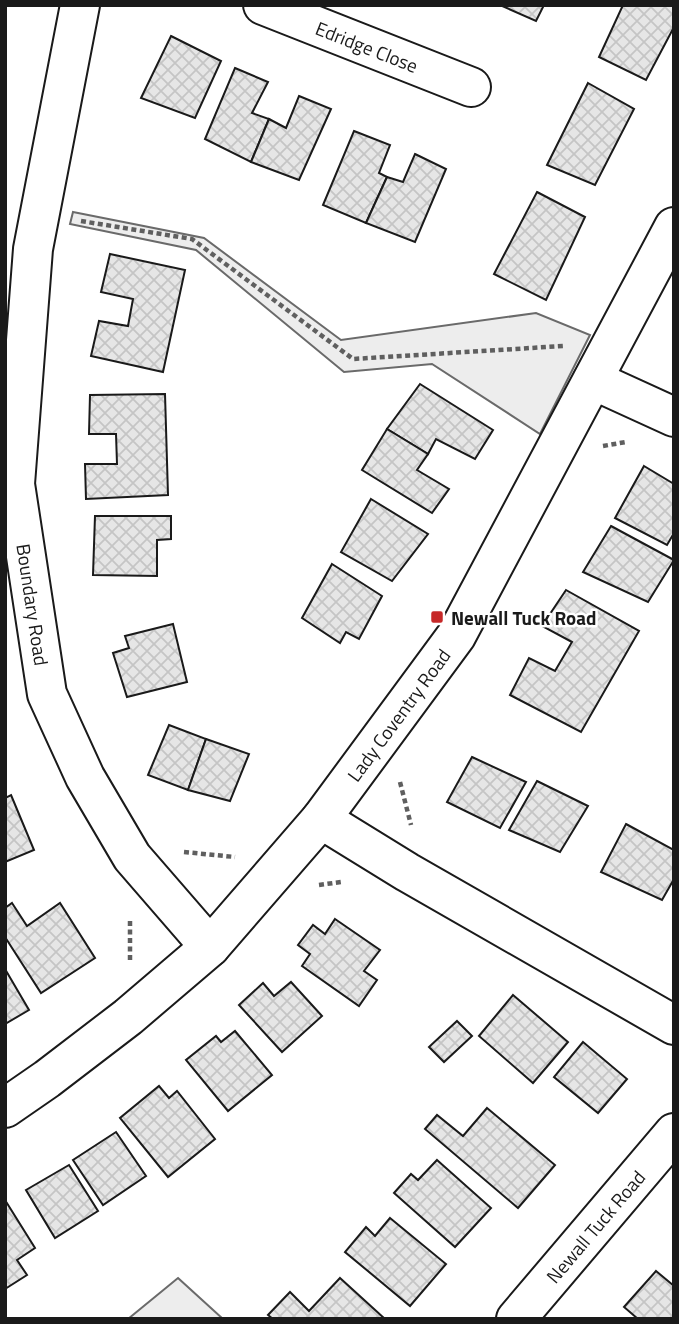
<svg xmlns="http://www.w3.org/2000/svg" width="679" height="1324" viewBox="0 0 679 1324" font-family="'Titillium Web',sans-serif">
  <defs>
    <pattern id="building-cross-hatch" width="8" height="8" patternUnits="userSpaceOnUse" patternTransform="scale(1.75)"><rect width="8" height="8" fill="#e6e6e6"/><path d="M0 0l8 8M0 8l8-8" fill="none" stroke="#c5c5c5"/></pattern>
  </defs>
  <rect width="100%" height="100%" fill="#fff"/>
  <g fill="#ededed" stroke="#6a6a6a" stroke-width="2">
    <polygon points="73,212 204,238 341,340 536,313 590,335 540,434 432,364 344,372 196,250 70,224"/>
    <polygon points="178,1278 223,1319 128,1319"/>
  </g>
  <g fill="url(#building-cross-hatch)" stroke="#1a1a1a" stroke-width="2">
    <polygon points="500,5 544,5 536,21"/>
    <polygon points="623,5 674,5 674,27 646,80 599,57"/>
    <polygon points="171,36 221,61 195,118 141,98"/>
    <polygon points="235,68 268,82 252,113 269,119 251,162 205,139"/>
    <polygon points="588,83 634,109 595,185 547,165"/>
    <polygon points="299,96 331,109 299,180 251,162 269,119 286,128"/>
    <polygon points="354,131 390,145 379,173 387,177 366,223 323,205"/>
    <polygon points="415,154 446,169 415,242 366,223 387,177 403,182"/>
    <polygon points="537,192 585,217 546,300 494,274"/>
    <polygon points="110,254 185,270 163,372 91,356 99,321 128,326 133,299 101,292"/>
    <polygon points="420,384 493,430 475,459 436,439 428,454 387,429"/>
    <polygon points="165,394 168,495 86,499 85,464 117,464 116,434 89,434 90,395"/>
    <polygon points="387,429 428,454 417,470 449,489 432,513 362,470"/>
    <polygon points="644,466 674,484 674,533 667,545 615,518"/>
    <polygon points="371,499 428,534 392,581 341,552"/>
    <polygon points="95,516 171,516 171,539 157,540 157,576 93,575"/>
    <polygon points="611,526 674,560 648,602 583,572"/>
    <polygon points="332,564 382,596 359,639 346,632 340,643 302,618"/>
    <polygon points="566,590 639,631 581,732 510,695 529,658 555,671 572,642 542,626"/>
    <polygon points="173,624 187,682 127,697 113,653 129,648 125,636"/>
    <polygon points="169,725 206,739 188,790 148,775"/>
    <polygon points="206,739 249,754 230,801 188,790"/>
    <polygon points="472,757 526,782 500,828 447,802"/>
    <polygon points="537,781 588,806 560,852 509,830"/>
    <polygon points="11,795 34,850 5,862 5,798"/>
    <polygon points="626,824 674,850 674,879 662,900 601,872"/>
    <polygon points="12,903 27,926 60,903 95,958 41,993 5,937 5,908"/>
    <polygon points="335,919 380,950 364,971 377,980 359,1006 302,966 310,954 298,945 313,925 325,934"/>
    <polygon points="5,969 29,1010 5,1024"/>
    <polygon points="291,982 322,1016 282,1052 239,1005 263,983 274,996"/>
    <polygon points="513,995 568,1042 533,1083 479,1036"/>
    <polygon points="457,1021 472,1036 444,1062 429,1047"/>
    <polygon points="235,1031 272,1075 228,1111 186,1060 216,1036 221,1042"/>
    <polygon points="583,1042 627,1079 598,1113 554,1077"/>
    <polygon points="159,1086 169,1098 177,1091 215,1139 168,1177 120,1118"/>
    <polygon points="487,1108 555,1165 518,1208 425,1129 437,1115 463,1136"/>
    <polygon points="116,1132 146,1176 103,1205 73,1160"/>
    <polygon points="437,1160 491,1208 455,1247 394,1193 411,1174 418,1180"/>
    <polygon points="69,1165 98,1211 55,1238 26,1190"/>
    <polygon points="5,1200 35,1248 17,1260 27,1275 5,1289"/>
    <polygon points="390,1218 446,1264 410,1306 345,1252 366,1227 375,1236"/>
    <polygon points="656,1271 674,1286 674,1319 638,1319 624,1307"/>
    <polygon points="340,1278 385,1319 273,1319 268,1315 290,1292 309,1311"/>
  </g>
  <g fill="none" stroke-linecap="round" stroke-linejoin="round">
    <defs>
      <g id="street">
        <path id="s1" d="M80 5 33 249 15 484 47 694 85 777 132 857 210 947"/>
        <path id="s2" d="M263 5 471 87"/>
        <polyline points="593,380 674,417"/>
        <polyline points="321,819 407,872 674,1025"/>
        <path id="s3" d="M5 1108 47 1079 128 1017 210 947 321 819 456 636 674 227"/>
        <path id="s4" d="M516 1319 674 1133"/>
      </g>
    </defs>
    <use href="#street" stroke="#1a1a1a" stroke-width="42"/>
    <g stroke="#5f5f5f" stroke-width="4.5" stroke-dasharray="5 3.5" stroke-linecap="butt">
      <polyline points="81,221 192,239 353,359 563,346"/>
      <polyline points="603,446 626,442"/>
      <polyline points="400,782 411,825"/>
      <polyline points="184,852 235,857"/>
      <polyline points="319,885 341,882"/>
      <polyline points="130,960 130,920"/>
    </g>
    <use href="#street" stroke="#fff" stroke-width="38"/>
  </g>
  <rect fill="#c62828" stroke="#fff" stroke-width="2.5" x="430" y="610" width="14" height="14" rx="3.5"/>
  <g text-anchor="middle" dominant-baseline="central" stroke-width="5" stroke-linejoin="round" paint-order="stroke">
    <g font-size="19" fill="#1a1a1a" stroke="#fff">
      <text stroke="none"><textPath href="#s2" startOffset="112">Edridge Close</textPath></text>
      <text stroke="none"><textPath href="#s1" startOffset="606">Boundary Road</textPath></text>
      <text stroke="none"><textPath href="#s3" startOffset="560">Lady Coventry Road</textPath></text>
      <text stroke="none"><textPath href="#s4" startOffset="122">Newall Tuck Road</textPath></text>
    </g>
    <g font-size="19" font-weight="bold" fill="#1a1a1a" stroke="#fff" text-anchor="start">
      <text x="451" y="617">Newall Tuck Road</text>
    </g>
  </g>
  <rect width="679" height="1324" fill="none" stroke="#1a1a1a" stroke-width="14"/>
</svg>
